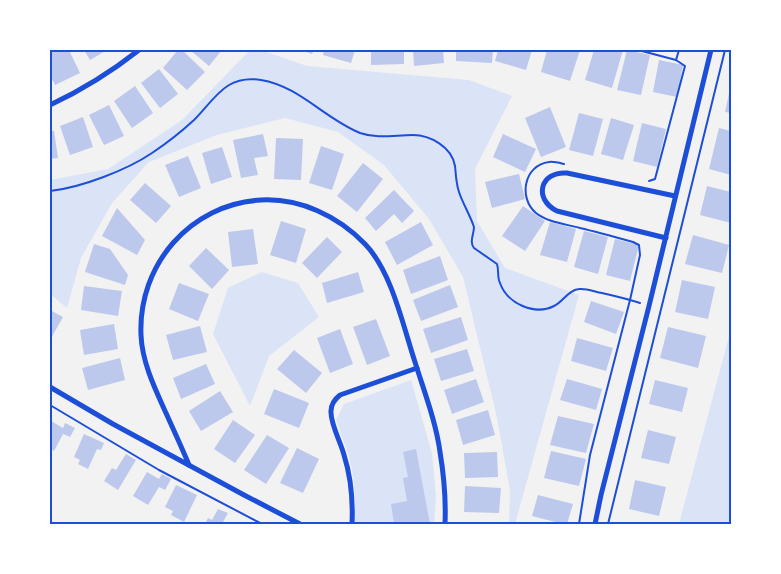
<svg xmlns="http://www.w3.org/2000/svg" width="781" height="574" viewBox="0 0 781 574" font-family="'Golos Text',sans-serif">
  <rect width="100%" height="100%" fill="#f2f2f2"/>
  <g fill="#dbe4f7">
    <polygon points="250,50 261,50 307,66 469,80 512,96 475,169 477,221 505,268 579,295 515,524 509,524 510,491 497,418 463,277 429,219 384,165 338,132 285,118 217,135 149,162 112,203 81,258 67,308 50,294 50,180 108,169 182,120"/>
    <polygon points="262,272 298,283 319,317 269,356 250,406 213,334 228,288"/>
    <polygon points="731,329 731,524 679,524"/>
    <path d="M411 380 432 453 436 496 434 524H354C356 502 355 479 349 457 345 444 340 432 336 420L344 404Z"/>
  </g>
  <g fill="#bdc9ec">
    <polygon points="50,50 69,50 80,73 55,85 50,75"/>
    <polygon points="84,50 107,50 90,60"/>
    <polygon points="178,50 182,50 205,72 187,90 163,68"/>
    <polygon points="190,50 222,50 209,66"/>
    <polygon points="300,50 314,50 312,54"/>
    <polygon points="324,50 355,50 351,63 323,55"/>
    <polygon points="371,50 404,50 404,64 371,65"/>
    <polygon points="413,50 443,50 444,63 414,66"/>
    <polygon points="456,50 493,50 492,63 456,61"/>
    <polygon points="498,50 532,50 526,70 495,61"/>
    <polygon points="547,50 580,50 570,81 541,72"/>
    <polygon points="594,50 623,50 612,88 585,80"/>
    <polygon points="627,50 650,55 641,95 617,90"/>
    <polygon points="659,60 683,65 677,97 653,92"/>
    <polygon points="159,69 178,94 160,108 141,83"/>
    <polygon points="135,86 153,113 132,128 114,101"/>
    <polygon points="730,89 731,90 731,113 725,112"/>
    <polygon points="109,105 124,136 104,145 89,115"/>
    <polygon points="550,107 566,147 541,157 525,118"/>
    <polygon points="579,113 603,119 593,156 569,150"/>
    <polygon points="83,117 93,147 70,155 60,126"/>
    <polygon points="611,118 634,125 623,160 601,154"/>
    <polygon points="642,123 666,129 657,167 633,161"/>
    <polygon points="719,128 731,131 731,175 709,169"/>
    <polygon points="50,131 54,131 58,158 50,159"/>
    <polygon points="263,134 268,156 254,158 258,175 241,178 233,140"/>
    <polygon points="503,134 536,149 525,172 493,157"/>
    <polygon points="276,138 303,139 301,180 274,179"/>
    <polygon points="321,146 344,154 332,190 309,183"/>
    <polygon points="222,147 232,177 211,184 202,153"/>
    <polygon points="188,156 201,188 179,197 165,165"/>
    <polygon points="363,163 383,179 357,212 337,196"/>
    <polygon points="519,174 525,199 492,208 485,182"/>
    <polygon points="145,183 171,206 156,223 130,200"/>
    <polygon points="707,186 731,192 731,223 700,215"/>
    <polygon points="394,190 414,211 402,223 394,214 376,231 365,218"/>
    <polygon points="523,206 545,221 525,251 502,236"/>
    <polygon points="117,208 145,240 137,255 102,236"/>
    <polygon points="281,221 306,229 296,263 270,255"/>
    <polygon points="421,222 433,245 397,265 385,242"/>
    <polygon points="550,222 576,229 567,262 540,255"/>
    <polygon points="253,229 258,264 232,267 228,232"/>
    <polygon points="584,231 608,237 598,274 574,267"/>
    <polygon points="693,235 729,245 722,273 685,264"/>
    <polygon points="327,237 342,252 317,278 302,263"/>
    <polygon points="615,239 639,245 630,281 606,275"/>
    <polygon points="94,244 110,249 128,275 125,285 85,272"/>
    <polygon points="206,248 229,270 212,289 189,266"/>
    <polygon points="440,256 448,280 411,294 403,270"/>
    <polygon points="358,272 364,292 327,303 322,283"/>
    <polygon points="682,280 715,287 708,319 675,312"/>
    <polygon points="179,283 209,294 198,321 169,309"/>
    <polygon points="450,285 458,307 421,321 413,300"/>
    <polygon points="84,286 122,291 118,316 81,310"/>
    <polygon points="591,301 624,312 616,334 584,322"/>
    <polygon points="50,310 63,317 50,340"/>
    <polygon points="461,317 468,340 431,353 423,329"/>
    <polygon points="376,319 390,356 367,365 353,327"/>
    <polygon points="114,324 118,349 84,355 80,330"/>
    <polygon points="200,326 207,352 173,360 166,335"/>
    <polygon points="668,327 706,336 698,368 660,358"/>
    <polygon points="340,329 353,364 330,373 317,338"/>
    <polygon points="577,338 613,348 606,371 571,361"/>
    <polygon points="467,349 474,371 441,381 434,359"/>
    <polygon points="294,350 322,373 306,393 277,369"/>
    <polygon points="120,358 125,380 88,390 82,368"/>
    <polygon points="206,364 215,384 181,399 173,378"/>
    <polygon points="476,379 484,402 452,414 444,390"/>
    <polygon points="567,379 602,389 596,410 560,400"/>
    <polygon points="655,380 688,388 682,412 649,404"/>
    <polygon points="274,389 309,403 299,428 264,414"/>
    <polygon points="220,391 233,412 201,431 189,411"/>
    <polygon points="488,410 495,435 463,445 456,420"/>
    <polygon points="558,416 594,424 586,453 550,445"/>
    <polygon points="233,420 255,435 235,463 214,449"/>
    <polygon points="51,421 63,428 65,423 75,428 70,437 63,434 54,451 50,448"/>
    <polygon points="648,430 676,437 669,464 641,458"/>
    <polygon points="84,434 104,443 101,450 97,449 88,469 78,464 80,460 74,457"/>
    <polygon points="267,435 289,448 266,484 244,470"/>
    <polygon points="297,448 319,459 303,493 280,483"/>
    <polygon points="416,449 430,524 394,524 391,504 407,501 403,478 408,477 403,452"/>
    <polygon points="551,451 586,459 579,486 544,478"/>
    <polygon points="497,452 498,477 465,478 464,453"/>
    <polygon points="126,454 136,460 118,490 104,481 112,468 116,470"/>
    <polygon points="147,472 159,479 162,474 171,479 165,490 159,487 148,505 133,496"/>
    <polygon points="635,480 666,487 659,516 629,509"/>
    <polygon points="176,485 197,495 184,522 171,515 173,511 165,507"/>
    <polygon points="465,486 501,488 499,513 464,512"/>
    <polygon points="538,495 573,504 567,524 563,524 532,516"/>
    <polygon points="218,509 228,513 222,524 205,524 208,518 212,520"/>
    <rect x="464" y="522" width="15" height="2"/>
  </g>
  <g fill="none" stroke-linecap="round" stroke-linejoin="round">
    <g stroke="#1d4ed8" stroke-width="2">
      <polyline points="638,50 676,60 685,66 655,179 649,181"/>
      <polyline points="676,60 679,50"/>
      <path d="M564 164C560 163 553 161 549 162 524 165 518 198 536 213 547 222 565 224 580 228 597 232 615 237 633 242L639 245 640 255 630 300 590 455 579 524"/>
      <path d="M50 191C80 188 127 170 152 153 167 143 181 132 194 120 215 99 226 74 261 80 299 86 325 119 360 133 377 139 395 135 413 135 430 135 452 147 455 166 456 175 456 183 459 192 463 204 470 215 474 227 474 234 469 242 474 248L497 264C499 270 497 277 500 283 507 303 534 316 554 306 563 302 568 290 579 289 587 288 595 292 602 293 615 296 628 299 640 303"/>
      <polyline points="50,405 159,470 262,524"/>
      <polyline points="608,524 725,50"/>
    </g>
    <polyline stroke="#1d4ed8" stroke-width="3" points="730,524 731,523"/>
    <g stroke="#1d4ed8" stroke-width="5">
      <path d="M50 105C82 90 111 72 139 50"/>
      <path d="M666 238 557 211C533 199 540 171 567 173L675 196"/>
      <polyline points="50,387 113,424 244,495 300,524"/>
      <path d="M189 465C182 448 174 431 166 413 155 389 142 362 141 335 138 265 190 204 261 200 300 198 338 216 365 244 392 272 403 326 415 362 424 391 436 422 440 452 444 476 446 500 445 524"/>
      <path d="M352 524C353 501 351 477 344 455 341 443 330 423 331 411 331 404 335 399 340 395L417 368"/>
      <polyline points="595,524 601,495 649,306 711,50"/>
    </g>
  </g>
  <rect width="781" height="574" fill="none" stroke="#ffffff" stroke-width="102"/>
  <rect x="51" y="51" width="679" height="472" fill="none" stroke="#1d4ed8" stroke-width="2"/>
</svg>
